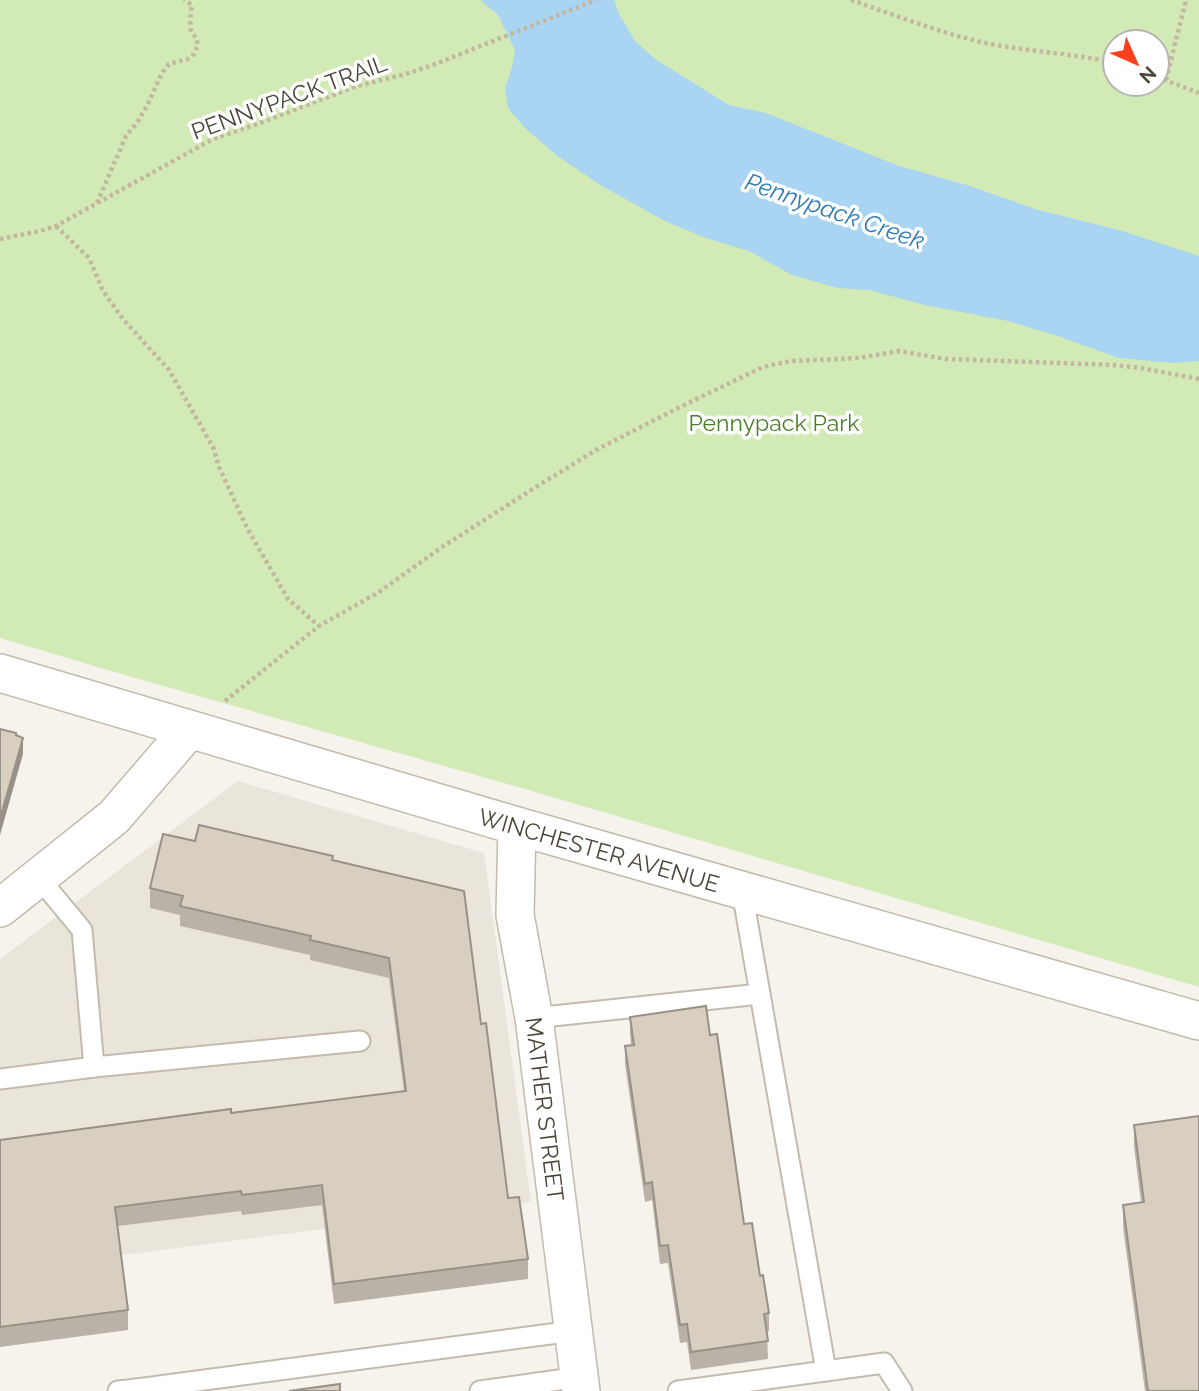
<svg xmlns="http://www.w3.org/2000/svg" width="1199" height="1391" viewBox="0 0 1199 1391" font-family="Raleway,sans-serif">
  <rect width="100%" height="100%" fill="#f6f3ec"/>
  <polygon fill="#eae5da" points="238,781 484,853 531,1202 0,1271 0,959"/>
  <path fill="#d2eab5" fill-rule="evenodd" d="M0 0H1199V987L518 787 118 673 0 638ZM1115 42H1157V84H1115Z"/>
  <polygon fill="#a9d4f2" points="480,0 614,0 619,14 635,41 655,59 729,105 766,113 899,166 967,185 1035,209 1119,230 1199,256 1199,361 1173,363 1119,358 1055,335 1008,321 925,305 869,290 838,288 792,275 749,251 706,238 665,221 602,186 556,155 524,127 508,108 505,88 512,67 515,50 498,15"/>
  <g fill="none" stroke-linecap="round" stroke-linejoin="round">
    <defs>
      <g id="service">
        <polyline points="39,878 82,930 94,1067 360,1041"/>
        <polyline points="742,891 826,1371"/>
        <polyline points="534,1018 760,994"/>
        <polyline points="0,1079 94,1067"/>
        <polyline points="118,1391 137,1389"/>
        <polyline points="137,1391 137,1389 573,1331"/>
        <polyline points="480,1391 580,1377"/>
        <polyline points="678,1391 884,1363 902,1391"/>
      </g>
      <g id="minor">
        <polyline points="0,673 517,826 1199,1021"/>
        <polyline points="517,826 515,915 534,1018 581,1391"/>
        <polyline points="0,908 114,817 189,730"/>
      </g>
    </defs>
    <use href="#service" stroke="#c2bbae" stroke-width="23"/>
    <use href="#minor" stroke="#c2bbae" stroke-width="40"/>
    <g stroke="#c4b79f" stroke-width="4.5" stroke-dasharray="3.5 3.5" stroke-linecap="butt">
      <path d="M851 0C898 16 947 36 996 45 1036 52 1076 54 1115 63"/>
      <polyline points="1157,77 1199,93"/>
      <polyline points="1166,80 1186,0"/>
      <polyline points="97,203 126,136 137,123 147,106 162,73 169,64 188,59 194,54 198,45 196,38 191,31 190,20 192,5 184,0"/>
      <polyline points="56,226 89,258 103,291 123,319 169,370 213,447 219,467 247,528 288,599 319,626"/>
      <polyline points="0,239 40,231 56,226 213,139 263,122 357,86 406,74 433,65 596,0"/>
      <polyline points="225,701 319,626 379,592 442,547 536,487 596,450 680,407 763,367 791,361 859,358 899,351 946,359 1114,365 1141,368 1199,379"/>
    </g>
    <use href="#service" stroke="#fff" stroke-width="19"/>
    <use href="#minor" stroke="#fff" stroke-width="37"/>
  </g>
  <g fill="#bab2a6">
    <polygon points="195,841 333,861 481,1024 508,1198 528,1259 528,1279 334,1304 322,1205 242,1215 241,1211 118,1226 128,1310 128,1330 0,1347 0,1140 231,1113 404,1091 389,978 310,960 310,955 180,926 180,915 150,908 150,888"/>
    <polygon points="630,1017 710,1035 744,1224 760,1276 769,1313 769,1331 767,1332 768,1359 691,1370 687,1342 680,1343 668,1263 660,1264 652,1200 645,1202 625,1064 625,1046 631,1045 630,1035"/>
    <polygon points="1134,1125 1199,1391 1145,1391 1123,1227 1123,1205 1141,1202 1134,1147"/>
  </g>
  <polygon fill="#979187" points="23,738 23,754 0,835 0,819"/>
  <g fill="#d8cfc1" stroke="#979187" stroke-width="2">
    <polygon points="0,729 16,733 16,735 23,738 0,819"/>
    <polygon points="199,825 333,856 332,860 464,891 481,1024 486,1023 508,1198 519,1197 528,1259 334,1284 322,1185 242,1195 241,1191 115,1207 128,1310 0,1327 0,1140 231,1109 231,1113 406,1091 389,958 310,940 311,936 180,906 183,896 150,888 163,834 195,841"/>
    <polygon points="706,1006 710,1035 717,1034 744,1224 752,1223 760,1276 763,1275 769,1313 764,1314 768,1341 691,1352 687,1324 680,1325 668,1245 660,1246 652,1182 645,1184 625,1046 634,1045 630,1017"/>
    <polygon points="1199,1116 1199,1391 1148,1391 1123,1205 1144,1202 1134,1125"/>
    <polygon points="340,1384 340,1391 289,1391"/>
  </g>
  <g text-anchor="middle" dominant-baseline="central" stroke-width="7" stroke-linejoin="round" paint-order="stroke">
    <g font-size="23" fill="#4b4439" stroke="#fff">
      <text transform="translate(289 97) rotate(-20)">PENNYPACK TRAIL</text>
      <text transform="translate(599 850) rotate(16)">WINCHESTER AVENUE</text>
      <text transform="translate(545 1109) rotate(83)">MATHER STREET</text>
    </g>
    <g font-size="23" fill="#4a7f2a" stroke="#fff">
      <text x="774" y="422">Pennypack Park</text>
    </g>
    <g font-size="24" font-style="italic" fill="#2e7ab2" stroke="#fff">
      <text transform="translate(835 211) rotate(19)">Pennypack Creek</text>
    </g>
  </g>
  <g transform="translate(1136 63) rotate(135)"><circle r="33" fill="#ffffff" stroke="#b7b4b0" stroke-width="2"/>
  <path d="M0-5L12 26L0 18L-12 26Z" fill="#fc3f1d"/>
  <text y="-10" font-size="19" font-weight="bold" text-anchor="middle" fill="#4b4439">N</text>
  </g>
</svg>
